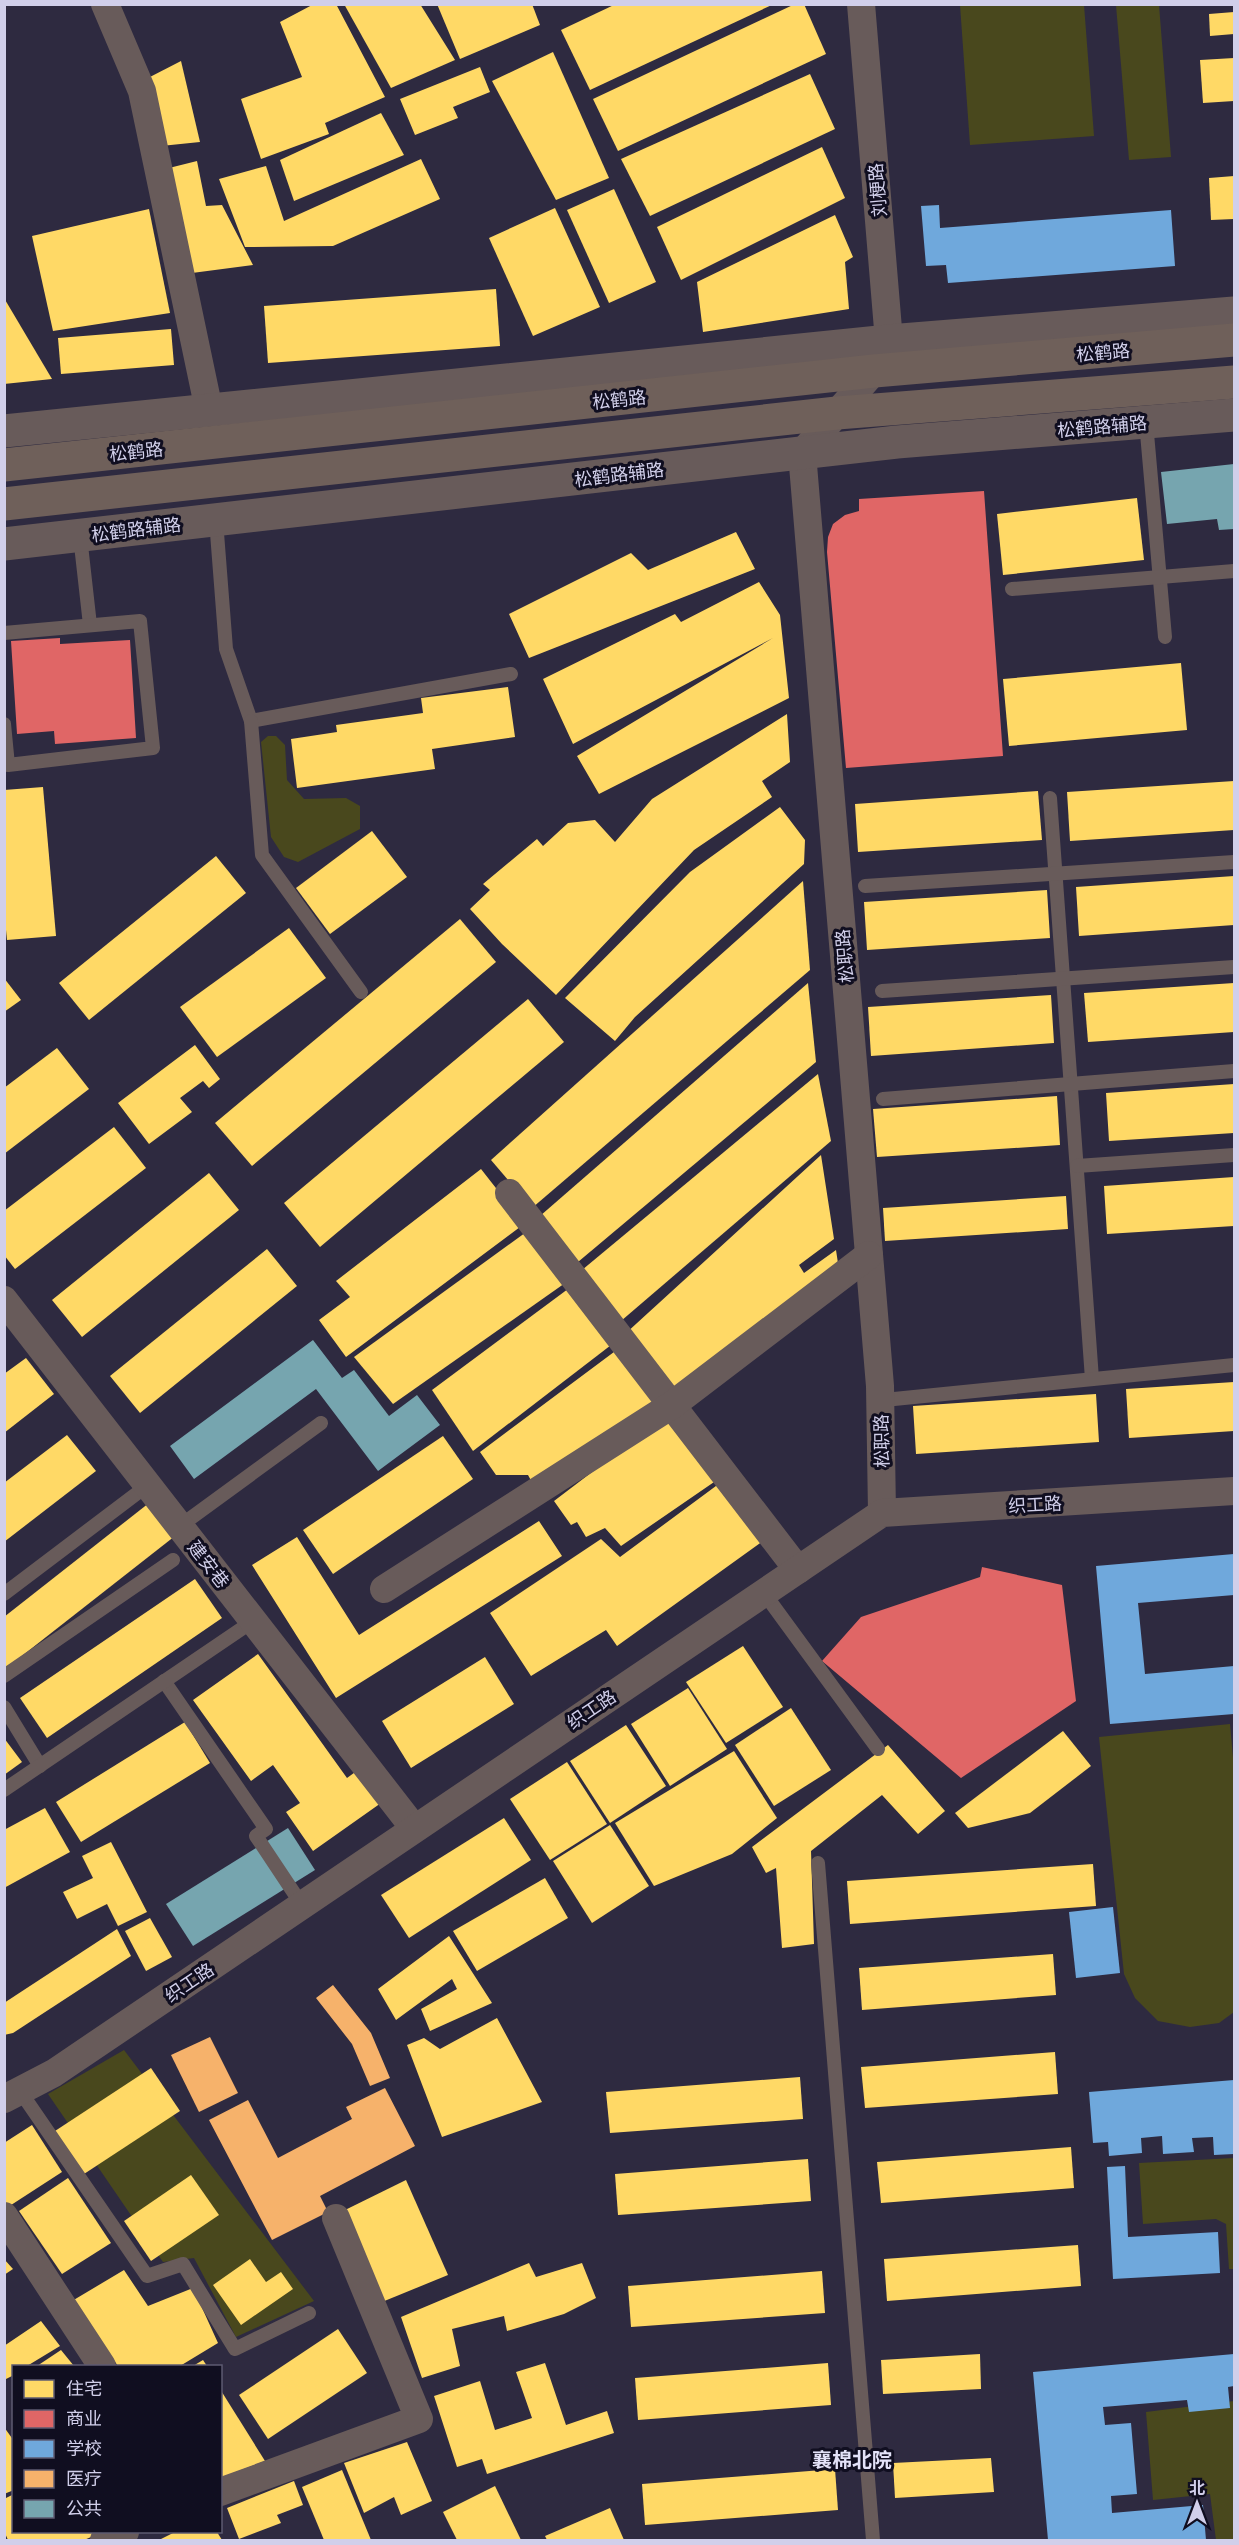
<svg xmlns="http://www.w3.org/2000/svg" width="1239" height="2545" viewBox="0 0 1239 2545" font-family="'Noto Serif','Noto Sans SC',serif">
  <rect width="100%" height="100%" fill="#2e2a40"/>
  <g fill="#49481d">
    <polygon points="960,5 1084,5 1094,136 970,145"/>
    <polygon points="1116,5 1159,5 1171,157 1129,160"/>
    <polygon points="268,736 276,736 285,745 287,780 304,799 346,798 360,806 360,829 298,862 284,857 271,837 261,742"/>
    <polygon points="1230,1724 1234,1769 1234,2012 1219,2023 1190,2027 1158,2021 1135,1998 1124,1974 1099,1737"/>
    <polygon points="124,2050 314,2301 236,2337 194,2258 163,2262 48,2094"/>
    <polygon points="1234,2158 1234,2269 1229,2269 1226,2224 1216,2219 1143,2224 1139,2163"/>
    <polygon points="1234,2401 1234,2540 1216,2540 1210,2494 1153,2500 1146,2412"/>
  </g>
  <g fill="#ffd966">
    <polygon points="314,4 336,4 385,97 325,123 329,134 261,159 241,99 302,77 280,22"/>
    <polygon points="344,4 420,4 455,60 391,88"/>
    <polygon points="437,4 532,4 540,25 460,59"/>
    <polygon points="616,4 774,4 590,90 561,30"/>
    <polygon points="795,4 804,4 826,54 618,151 593,99"/>
    <polygon points="1234,12 1234,34 1210,36 1209,14"/>
    <polygon points="553,52 609,178 556,200 492,81"/>
    <polygon points="1234,58 1234,101 1203,103 1200,60"/>
    <polygon points="181,61 200,142 161,146 148,78"/>
    <polygon points="480,67 490,92 453,107 458,118 415,135 400,99"/>
    <polygon points="810,74 835,129 650,216 621,159"/>
    <polygon points="381,113 404,155 294,201 280,160"/>
    <polygon points="822,147 845,198 681,280 657,227"/>
    <polygon points="421,159 440,199 333,246 245,247 219,179 266,166 284,221"/>
    <polygon points="197,161 206,206 222,205 253,265 192,273 169,168"/>
    <polygon points="1234,176 1234,219 1211,220 1209,178"/>
    <polygon points="614,189 656,282 609,303 567,210"/>
    <polygon points="555,208 600,307 533,336 489,238"/>
    <polygon points="149,209 170,313 53,331 32,236"/>
    <polygon points="835,215 853,257 845,262 849,309 703,332 697,282"/>
    <polygon points="496,289 500,346 268,363 264,306"/>
    <polygon points="4,298 52,379 4,384"/>
    <polygon points="171,329 174,365 61,374 58,338"/>
    <polygon points="1137,498 1144,560 1003,575 997,514"/>
    <polygon points="736,532 755,569 529,658 509,614 631,553 648,570"/>
    <polygon points="759,582 780,615 789,698 599,794 577,756 773,638 573,744 543,679 675,614 681,622"/>
    <polygon points="1181,663 1187,730 1009,746 1003,679"/>
    <polygon points="508,687 515,737 432,749 435,769 297,788 291,739 337,732 336,725 423,713 421,698"/>
    <polygon points="787,714 790,762 762,781 772,797 694,850 556,995 502,944 470,909 490,890 483,884 537,839 543,846 568,823 595,820 615,842 652,799"/>
    <polygon points="1234,781 1234,830 1070,841 1067,792"/>
    <polygon points="43,787 56,936 7,940 4,910 4,790"/>
    <polygon points="1038,791 1042,840 858,852 855,804"/>
    <polygon points="780,807 805,840 804,864 635,1017 615,1041 565,998 690,872"/>
    <polygon points="372,831 407,877 330,934 296,888"/>
    <polygon points="216,856 246,893 89,1020 59,983"/>
    <polygon points="1234,876 1234,925 1079,936 1076,887"/>
    <polygon points="803,881 810,970 532,1208 491,1160"/>
    <polygon points="1047,890 1050,938 867,950 864,902"/>
    <polygon points="460,919 496,962 252,1166 215,1123"/>
    <polygon points="289,928 326,978 217,1057 180,1007"/>
    <polygon points="4,978 21,1000 4,1012"/>
    <polygon points="808,983 816,1062 578,1262 540,1216"/>
    <polygon points="1234,983 1234,1032 1088,1042 1084,993"/>
    <polygon points="1051,995 1054,1043 871,1056 868,1007"/>
    <polygon points="528,999 564,1042 320,1247 284,1203"/>
    <polygon points="195,1045 220,1079 209,1088 203,1081 180,1098 192,1112 149,1144 118,1103"/>
    <polygon points="57,1048 89,1089 4,1154 4,1088"/>
    <polygon points="818,1074 831,1141 621,1321 582,1270"/>
    <polygon points="1234,1084 1234,1133 1109,1141 1106,1093"/>
    <polygon points="1057,1096 1060,1145 877,1157 873,1109"/>
    <polygon points="114,1127 146,1168 15,1269 4,1255 4,1211"/>
    <polygon points="821,1155 834,1239 799,1265 804,1273 836,1250 839,1270 678,1391 625,1334"/>
    <polygon points="481,1169 524,1224 346,1357 319,1320 350,1297 336,1281"/>
    <polygon points="209,1173 239,1210 82,1337 52,1300"/>
    <polygon points="1234,1177 1234,1226 1107,1234 1104,1186"/>
    <polygon points="1066,1196 1068,1229 885,1241 883,1208"/>
    <polygon points="529,1230 568,1281 393,1404 354,1357"/>
    <polygon points="267,1249 297,1286 140,1413 110,1376"/>
    <polygon points="572,1286 615,1342 473,1451 432,1390"/>
    <polygon points="618,1349 661,1407 534,1486 528,1475 496,1475 480,1452"/>
    <polygon points="26,1358 54,1394 4,1433 4,1374"/>
    <polygon points="1234,1382 1234,1431 1129,1438 1126,1389"/>
    <polygon points="1096,1394 1099,1442 916,1454 913,1406"/>
    <polygon points="671,1412 717,1480 621,1546 605,1528 586,1537 577,1522 571,1525 554,1501"/>
    <polygon points="67,1435 96,1471 4,1542 4,1483"/>
    <polygon points="443,1436 473,1479 333,1574 303,1530"/>
    <polygon points="720,1483 763,1541 617,1646 606,1630 531,1676 490,1613 601,1539 620,1557"/>
    <polygon points="149,1503 175,1536 4,1670 4,1617"/>
    <polygon points="539,1521 562,1556 336,1698 252,1565 297,1537 359,1635"/>
    <polygon points="195,1579 222,1618 47,1738 20,1698"/>
    <polygon points="743,1646 783,1707 726,1743 686,1682"/>
    <polygon points="258,1654 347,1778 358,1770 381,1803 313,1851 286,1812 300,1803 273,1765 251,1781 193,1700"/>
    <polygon points="485,1657 514,1704 411,1768 382,1721"/>
    <polygon points="688,1688 727,1749 670,1786 631,1724"/>
    <polygon points="791,1708 831,1770 774,1806 735,1745"/>
    <polygon points="185,1722 210,1763 81,1842 56,1802"/>
    <polygon points="626,1725 666,1786 610,1823 570,1761"/>
    <polygon points="1063,1731 1091,1766 1030,1813 968,1828 955,1813"/>
    <polygon points="4,1738 22,1762 4,1775"/>
    <polygon points="888,1745 945,1811 918,1834 882,1795 811,1851 814,1944 782,1948 776,1868 766,1873 752,1847"/>
    <polygon points="734,1751 777,1818 732,1854 654,1886 615,1823"/>
    <polygon points="567,1762 607,1824 550,1860 510,1799"/>
    <polygon points="45,1808 70,1852 4,1888 4,1830"/>
    <polygon points="504,1818 531,1860 409,1938 381,1895"/>
    <polygon points="610,1825 649,1886 592,1923 553,1861"/>
    <polygon points="111,1842 147,1912 118,1926 107,1904 77,1919 63,1892 93,1878 82,1856"/>
    <polygon points="1093,1864 1096,1906 850,1924 847,1881"/>
    <polygon points="545,1878 568,1918 477,1971 453,1931"/>
    <polygon points="150,1918 172,1957 146,1971 125,1931"/>
    <polygon points="117,1929 131,1956 13,2033 4,2035 4,2003"/>
    <polygon points="449,1936 492,2003 430,2031 421,2009 457,1989 452,1979 396,2020 378,1989"/>
    <polygon points="1053,1954 1056,1995 862,2010 859,1968"/>
    <polygon points="497,2018 542,2102 442,2137 407,2045 424,2038 440,2049"/>
    <polygon points="1055,2052 1058,2094 865,2108 861,2067"/>
    <polygon points="151,2068 180,2111 84,2174 55,2131"/>
    <polygon points="800,2077 803,2119 610,2133 606,2092"/>
    <polygon points="32,2125 62,2172 8,2207 4,2202 4,2143"/>
    <polygon points="1071,2147 1074,2188 881,2203 877,2162"/>
    <polygon points="808,2159 811,2201 618,2215 615,2174"/>
    <polygon points="191,2175 219,2215 151,2261 124,2221"/>
    <polygon points="68,2178 111,2243 62,2274 19,2211"/>
    <polygon points="406,2180 448,2275 382,2302 343,2211"/>
    <polygon points="1078,2245 1081,2286 887,2301 884,2259"/>
    <polygon points="4,2259 13,2269 4,2275"/>
    <polygon points="250,2259 266,2282 281,2272 293,2289 241,2325 213,2285"/>
    <polygon points="529,2263 536,2277 582,2263 596,2298 564,2314 507,2331 504,2316 452,2329 460,2366 422,2378 401,2317"/>
    <polygon points="124,2270 148,2306 193,2288 218,2343 180,2366 118,2366 72,2301"/>
    <polygon points="822,2271 825,2313 631,2327 628,2286"/>
    <polygon points="41,2321 60,2346 27,2366 14,2366 14,2375 4,2380 4,2346"/>
    <polygon points="338,2329 367,2373 268,2439 239,2395"/>
    <polygon points="61,2350 74,2366 37,2366"/>
    <polygon points="980,2354 981,2389 883,2394 881,2360"/>
    <polygon points="203,2360 207,2366 193,2366"/>
    <polygon points="545,2363 566,2425 607,2411 614,2433 487,2474 482,2459 457,2467 434,2396 480,2381 495,2430 532,2418 516,2372"/>
    <polygon points="828,2363 831,2405 638,2420 635,2378"/>
    <polygon points="220,2389 265,2461 220,2478"/>
    <polygon points="4,2427 14,2441 14,2490 4,2494"/>
    <polygon points="407,2442 432,2501 401,2515 394,2497 364,2513 344,2463"/>
    <polygon points="991,2458 994,2492 895,2498 893,2463"/>
    <polygon points="835,2469 838,2510 645,2525 642,2484"/>
    <polygon points="342,2470 371,2540 324,2540 302,2487"/>
    <polygon points="294,2481 303,2505 277,2515 281,2523 239,2539 227,2508"/>
    <polygon points="495,2486 521,2540 457,2540 443,2512"/>
    <polygon points="14,2494 14,2532 103,2532 84,2540 8,2540 4,2531 4,2499"/>
    <polygon points="610,2508 624,2540 547,2540 545,2536"/>
    <polygon points="175,2532 217,2532 222,2540 159,2540"/>
  </g>
  <g fill="#e06666">
    <polygon points="984,491 1003,756 846,768 827,552 828,537 833,524 845,515 859,511 859,499"/>
    <polygon points="60,638 60,644 130,640 136,738 55,744 54,731 17,734 11,641"/>
    <polygon points="982,1567 1062,1585 1076,1701 961,1778 822,1661 861,1617 980,1577"/>
  </g>
  <g fill="#6fa8dc">
    <polygon points="939,205 940,228 1171,210 1175,266 948,283 946,265 926,266 921,206"/>
    <polygon points="1234,1554 1234,1595 1138,1603 1145,1674 1234,1666 1234,1714 1110,1724 1096,1566"/>
    <polygon points="1113,1907 1120,1973 1076,1978 1069,1912"/>
    <polygon points="1234,2080 1234,2154 1214,2155 1213,2137 1192,2138 1194,2152 1163,2154 1162,2136 1141,2138 1142,2153 1109,2156 1108,2142 1093,2143 1089,2092"/>
    <polygon points="1125,2166 1128,2237 1218,2232 1220,2273 1113,2279 1107,2167"/>
    <polygon points="1234,2354 1234,2386 1228,2387 1230,2408 1189,2412 1187,2400 1103,2407 1105,2425 1131,2423 1137,2494 1111,2496 1112,2513 1203,2505 1206,2540 1048,2540 1033,2372"/>
  </g>
  <g fill="#f6b26b">
    <polygon points="333,1985 371,2033 390,2078 370,2086 352,2044 316,1998"/>
    <polygon points="210,2037 238,2093 199,2112 171,2055"/>
    <polygon points="385,2088 415,2146 320,2196 328,2212 272,2240 209,2120 248,2100 278,2158 352,2119 346,2107"/>
  </g>
  <g fill="#76a5af">
    <polygon points="1234,464 1234,529 1219,530 1217,519 1167,524 1161,472"/>
    <polygon points="313,1340 342,1378 354,1370 389,1416 417,1395 440,1425 378,1471 316,1389 194,1479 170,1446"/>
    <polygon points="288,1828 315,1870 193,1946 166,1904"/>
  </g>
  <g fill="none" stroke-linecap="round" stroke-linejoin="round">
    <g stroke="#685b5a" stroke-width="14">
      <polyline points="1146,422 1165,637"/>
      <polyline points="216,520 226,649 251,721 511,674"/>
      <polyline points="80,536 90,625"/>
      <polyline points="1012,589 1234,571"/>
      <polyline points="4,633 140,621 153,748 8,765 4,724"/>
      <polyline points="251,721 262,855 361,992"/>
      <polyline points="1050,798 1092,1379"/>
      <polyline points="865,886 1234,862"/>
      <polyline points="882,991 1234,967"/>
      <polyline points="883,1099 1234,1071"/>
      <polyline points="1077,1166 1234,1155"/>
      <polyline points="894,1399 1234,1365"/>
      <polyline points="180,1526 321,1423"/>
      <polyline points="764,1593 878,1749"/>
      <polyline points="4,1594 148,1485"/>
      <polyline points="4,1676 173,1560"/>
      <polyline points="164,1681 266,1829 256,1836 302,1905"/>
      <polyline points="4,1707 40,1766"/>
      <polyline points="4,1790 253,1621"/>
      <polyline points="818,1863 873,2540"/>
      <polyline points="20,2091 147,2276 183,2264 235,2349 309,2313"/>
    </g>
    <g stroke="#685b5a" stroke-width="28">
      <polyline points="105,4 142,91 209,410"/>
      <polyline points="861,4 889,341 874,371 802,453 880,1386 882,1513"/>
      <polyline points="509,1193 798,1570"/>
      <polyline points="4,1300 414,1828"/>
      <polyline points="384,1589 672,1405 869,1255"/>
      <polyline points="4,2099 54,2073 882,1513 1234,1491"/>
      <polyline points="4,2216 102,2366"/>
      <polyline points="220,2492 419,2419 336,2218"/>
      <polyline points="104,2540 125,2532"/>
    </g>
    <g stroke="#685b5a" stroke-width="33">
      <polyline points="4,431 889,341 1234,313"/>
      <polyline points="4,544 897,442 1234,415"/>
    </g>
    <g stroke="#6f605a" stroke-width="33">
      <polyline points="4,465 874,371 1234,340"/>
      <polyline points="4,504 837,413 1234,382"/>
    </g>
  </g>
  <g text-anchor="middle" dominant-baseline="central" stroke-width="6" stroke-linejoin="round" paint-order="stroke">
    <g font-size="18" fill="#d1cfea" stroke="#100e20">
      <text transform="translate(877 190) rotate(-95)">刘梗路</text>
      <text transform="translate(1103 352) rotate(-5)">松鹤路</text>
      <text transform="translate(619 399) rotate(-6)">松鹤路</text>
      <text transform="translate(1102 426) rotate(-5)">松鹤路辅路</text>
      <text transform="translate(136 451) rotate(-6)">松鹤路</text>
      <text transform="translate(619 474) rotate(-7)">松鹤路辅路</text>
      <text transform="translate(136 529) rotate(-7)">松鹤路辅路</text>
      <text transform="translate(844 956) rotate(-95)">松职路</text>
      <text transform="translate(881 1441) rotate(-91)">松职路</text>
      <text transform="translate(1035 1504) rotate(-3)">织工路</text>
      <text transform="translate(209 1564) rotate(52)">建安巷</text>
      <text transform="translate(591 1709) rotate(-34)">织工路</text>
      <text transform="translate(189 1982) rotate(-34)">织工路</text>
    </g>
    <g font-size="20" font-weight="bold" fill="#e3e2f8" stroke="#100e20">
      <text x="852" y="2459">襄棉北院</text>
    </g>
  </g>
  <rect width="1239" height="2545" fill="none" stroke="#d1cfea" stroke-width="12"/>
  <rect x="12" y="2365" width="210" height="168" fill="#100e20" stroke="#5d5b71" stroke-width="1.5"/>
  <rect x="24" y="2380" width="30" height="18" fill="#ffd966" stroke="#5d5b71" stroke-width="1.5"/>
  <text x="66" y="2395" font-size="18" fill="#d1cfea">住宅</text>
  <rect x="24" y="2410" width="30" height="18" fill="#e06666" stroke="#5d5b71" stroke-width="1.5"/>
  <text x="66" y="2425" font-size="18" fill="#d1cfea">商业</text>
  <rect x="24" y="2440" width="30" height="18" fill="#6fa8dc" stroke="#5d5b71" stroke-width="1.5"/>
  <text x="66" y="2455" font-size="18" fill="#d1cfea">学校</text>
  <rect x="24" y="2470" width="30" height="18" fill="#f6b26b" stroke="#5d5b71" stroke-width="1.5"/>
  <text x="66" y="2485" font-size="18" fill="#d1cfea">医疗</text>
  <rect x="24" y="2500" width="30" height="18" fill="#76a5af" stroke="#5d5b71" stroke-width="1.5"/>
  <text x="66" y="2515" font-size="18" fill="#d1cfea">公共</text>
  <g transform="translate(1197 2503)" stroke="#100e20" stroke-width="4.5" paint-order="stroke">
  <path d="M0-4.5L10 22L0 15L-10 22Z" fill="#d1cfea"/>
  <text y="-9" font-size="16" font-weight="bold" text-anchor="middle" fill="#d1cfea">北</text>
  </g>
</svg>
